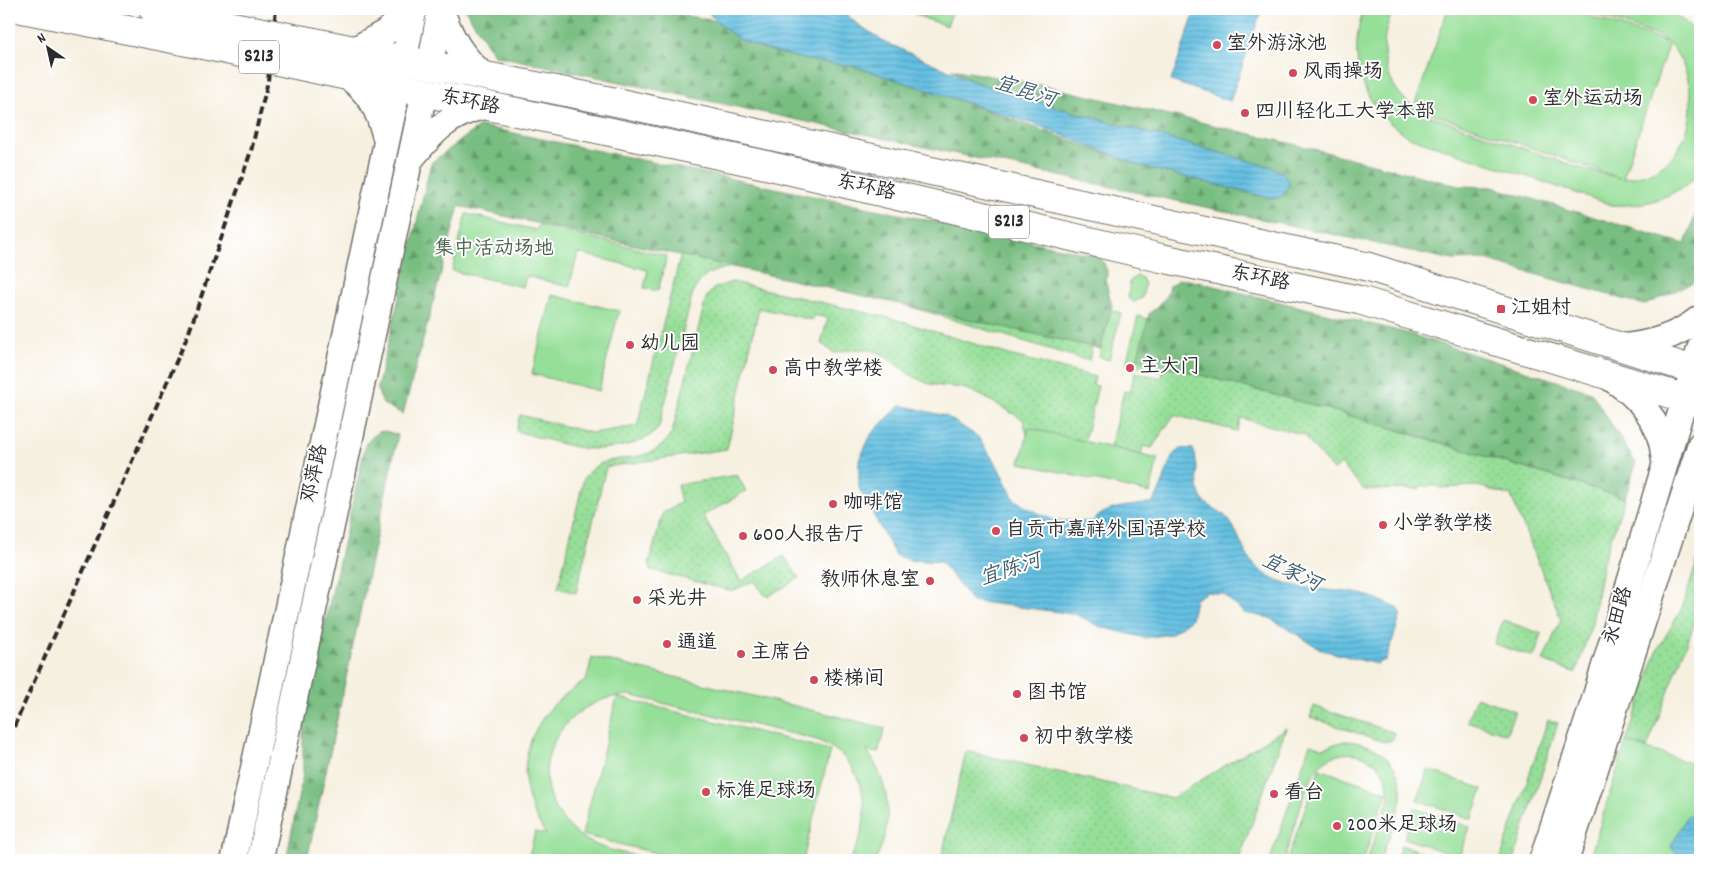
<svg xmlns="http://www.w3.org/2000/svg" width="1709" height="869" viewBox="0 0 1709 869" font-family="Dekko,'LXGW WenKai TC',sans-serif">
  <defs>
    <pattern id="grass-dots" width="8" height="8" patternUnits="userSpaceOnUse" patternTransform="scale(1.25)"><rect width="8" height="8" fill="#96df99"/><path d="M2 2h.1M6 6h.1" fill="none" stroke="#81c084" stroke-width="1.8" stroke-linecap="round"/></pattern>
    <pattern id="forest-firs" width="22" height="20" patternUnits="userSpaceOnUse" patternTransform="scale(1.25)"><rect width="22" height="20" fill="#78be81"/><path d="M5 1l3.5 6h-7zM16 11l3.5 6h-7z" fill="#639b6a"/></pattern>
    <pattern id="water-rules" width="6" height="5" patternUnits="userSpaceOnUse" patternTransform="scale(1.25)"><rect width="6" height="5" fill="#64c0e2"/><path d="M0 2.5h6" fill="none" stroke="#539cb7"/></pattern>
  </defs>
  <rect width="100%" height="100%" fill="#fff"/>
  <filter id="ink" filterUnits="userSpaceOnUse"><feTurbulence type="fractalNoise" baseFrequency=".02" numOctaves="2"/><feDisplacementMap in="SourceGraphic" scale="10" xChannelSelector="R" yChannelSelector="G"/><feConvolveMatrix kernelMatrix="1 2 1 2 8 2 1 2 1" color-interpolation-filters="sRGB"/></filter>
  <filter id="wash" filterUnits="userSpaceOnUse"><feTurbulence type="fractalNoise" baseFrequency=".0096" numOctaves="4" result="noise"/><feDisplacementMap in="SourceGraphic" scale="20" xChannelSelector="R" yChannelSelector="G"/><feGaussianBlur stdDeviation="1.12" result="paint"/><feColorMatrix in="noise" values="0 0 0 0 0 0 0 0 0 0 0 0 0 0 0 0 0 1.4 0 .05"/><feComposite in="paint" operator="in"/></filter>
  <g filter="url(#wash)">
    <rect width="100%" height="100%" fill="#f6f0e0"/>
    <g fill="url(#grass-dots)" stroke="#608562">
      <path d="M681 254 736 266C716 271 705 270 693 292L659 427C647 445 612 449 592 449 574 449 535 436 516 431L520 415 592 433 637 426Z"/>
      <path d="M732 282 894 319 1013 356 1095 377 1093 385 1098 386 1084 442 1029 428 1027 435 1023 419C1005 410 987 397 969 390 956 385 940 388 927 383 886 367 889 339 834 353L821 343 828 318 814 315 812 320 759 308 727 449 606 467 576 593 558 588 584 478C605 445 648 473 672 433L706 298 714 288Z"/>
      <polygon points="898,303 1092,346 1089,361"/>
      <polygon points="1137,358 1331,410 1625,498 1603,562 1592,623 1576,673 1543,661 1561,619 1511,496 1478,486 1439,488 1439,486 1420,486 1419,489 1364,490 1341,464 1334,471 1306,439 1308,436 1241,418 1237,431 1174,415 1152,448 1143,446 1141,455 1110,447 1124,391 1130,392 1135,372 1162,378 1163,372 1135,366"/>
      <polygon points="737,475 746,491 703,516 741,581 784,556 799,578 769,596 765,595 754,581 732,591 651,570 649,563 663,513 681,502 677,485"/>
      <polygon points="1700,553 1700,609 1647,748 1626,742 1657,651 1682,608"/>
      <polygon points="1503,620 1542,634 1534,657 1494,644"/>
      <polygon points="1476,697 1515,711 1506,734 1467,721"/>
      <polygon points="1314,706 1395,733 1392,740 1384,742 1310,717"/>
      <polygon points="1548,720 1558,723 1514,860 1500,860"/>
      <polygon points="1286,728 1239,860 941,860 966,751 1172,798"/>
    </g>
    <g fill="url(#forest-firs)" stroke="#527456">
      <polygon points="465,9 649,9 716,21 737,38 764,49 808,60 853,66 947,96 1141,166 1274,199 1271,167 1023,98 972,81 951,69 1042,85 1310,148 1459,186 1492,187 1685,244 1700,202 1700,273 1698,280 1645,305 1481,259 1453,260 494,55"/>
      <polygon points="480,126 1098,256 1103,261 1107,271 1106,283 1112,306 1102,349 459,206 403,414 383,404 377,389 431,163"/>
      <polygon points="1185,279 1403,332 1591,392 1636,463 1625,498 1331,410 1137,358 1149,314 1166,297 1169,286 1178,280"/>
      <polygon points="385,431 398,435 307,860 286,860 303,774 303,720 366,443 378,432"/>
    </g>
    <g fill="#96df99" stroke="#608562" fill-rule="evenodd">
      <polygon points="917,9 953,9 947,26 915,15"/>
      <path d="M1364 9H1394C1376 43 1382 84 1414 107L1448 9H1568L1667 42 1658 36 1578 9H1662L1681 19 1700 35V172C1677 197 1645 207 1612 205L1409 137C1362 108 1346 60 1364 9ZM1669 43C1709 89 1695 175 1623 178ZM1416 108 1620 178 1580 168 1428 115Z"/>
      <polygon points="466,214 536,230 539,225 667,256 658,291 644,288 648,270 578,253 569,287 526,276 523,287 452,271"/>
      <polygon points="1137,276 1142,278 1145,284 1142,298 1134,302 1128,298 1130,281"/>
      <polygon points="552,295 619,311 599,391 532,374"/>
      <polygon points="1111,310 1121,313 1109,360 1099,357"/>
      <polygon points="1138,316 1148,319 1135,366 1126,364"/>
      <polygon points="1029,428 1158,459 1150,493 1020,463"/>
      <path d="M592 657 885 728 878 753 867 751C890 783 895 825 875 860H849C877 818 867 757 814 739L629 695C556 698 516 781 574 831 596 851 629 854 657 860H544L529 856 535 832 546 834C506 777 526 713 586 681Z"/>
      <polygon points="617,697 830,750 803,860 685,860 582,835"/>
      <path d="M1344 741C1375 741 1404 763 1401 797 1399 818 1387 840 1380 860H1367L1388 801C1390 787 1386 772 1375 763 1357 748 1330 751 1316 770 1305 785 1291 839 1284 860H1270L1310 744 1323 748Z"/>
      <polygon points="1626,742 1700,766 1700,860 1589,860"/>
      <polygon points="1319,769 1387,792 1363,860 1287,860"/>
      <polygon points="1428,770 1483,789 1472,819 1417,800"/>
      <polygon points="1414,808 1470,827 1459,857 1404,838"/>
      <polygon points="1401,845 1446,860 1396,860"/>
    </g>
    <g fill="url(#water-rules)" stroke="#487686">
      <polygon points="705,9 840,9 856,23 885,42 972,81 1023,98 1271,167 1283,173 1290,184 1282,196 1274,199 1141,166 1039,126 853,66 808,60 764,49 737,38 716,21"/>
      <polygon points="1196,9 1262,9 1230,101 1171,81"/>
      <path d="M901 405 946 416 978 437 998 467 1014 499 1024 506 1053 520 1092 522C1108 504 1131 507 1152 503 1164 488 1166 466 1174 454 1179 448 1186 448 1193 449 1200 466 1195 486 1201 497 1207 508 1220 509 1227 518 1238 530 1241 548 1251 561 1275 591 1321 588 1355 593 1370 595 1385 603 1398 608L1401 613 1400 618 1386 660 1376 664 1322 650 1270 618 1244 613 1223 594 1207 592 1195 599 1191 619 1171 634 1145 638 1101 627 1075 614 972 601 941 562 909 560 895 555 859 488V460L872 433Z"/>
      <polygon points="1700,810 1700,860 1681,860 1671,847 1686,817"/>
    </g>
  </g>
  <g filter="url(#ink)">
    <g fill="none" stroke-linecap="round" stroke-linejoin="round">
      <defs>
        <g id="major">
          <path d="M441 9C451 39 461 55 485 77"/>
          <polyline points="354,50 386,32 411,9"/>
          <polyline points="404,60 414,9"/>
          <polyline points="430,66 440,10"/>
          <path d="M348 77C372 95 378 110 386 139"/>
          <path d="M411 159C433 132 449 114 485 106"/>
          <path d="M1620 347C1650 344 1676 337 1700 318"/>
          <path d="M1609 377C1640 398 1661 420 1664 458"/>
          <polyline points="234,860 398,88"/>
          <polyline points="260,860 424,94"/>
          <polyline points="1542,860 1594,701 1700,348"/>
          <polyline points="1566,860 1700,445"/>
        </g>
        <g id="highway">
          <polyline points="22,9 208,46"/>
          <polyline points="153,9 212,22"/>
          <polyline points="314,42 616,102 1369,267 1700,372"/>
          <polyline points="310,68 766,165 1161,258 1359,300 1700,403"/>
        </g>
      </defs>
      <use href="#major" stroke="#72706a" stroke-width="28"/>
      <use href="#highway" stroke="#72706a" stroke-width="30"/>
      <use href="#major" stroke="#fff" stroke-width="25"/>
      <use href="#highway" stroke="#fff" stroke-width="28"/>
      <polyline stroke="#2b2b2b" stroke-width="4" stroke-dasharray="8 4" stroke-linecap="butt" points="9,738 188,335 251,151 268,81 276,9"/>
      <defs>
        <g id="highway-bridge">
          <polyline points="212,22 314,42"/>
          <polyline points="208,46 310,68"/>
        </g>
      </defs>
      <use href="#highway-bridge" stroke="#72706a" stroke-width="30" stroke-linecap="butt"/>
      <use href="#highway-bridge" stroke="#fff" stroke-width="28"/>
    </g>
  </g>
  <g fill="#d1495b" stroke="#fff" stroke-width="2">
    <circle cx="1217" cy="45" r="5"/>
    <circle cx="1293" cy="73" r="5"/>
    <circle cx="1533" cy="100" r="5"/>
    <circle cx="1245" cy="113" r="5"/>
    <rect x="1496" y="304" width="10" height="10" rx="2.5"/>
    <circle cx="630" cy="345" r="5"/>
    <circle cx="1130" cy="368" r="5"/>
    <circle cx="773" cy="370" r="5"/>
    <circle cx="833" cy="504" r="5"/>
    <circle cx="1383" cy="525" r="5"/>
    <circle cx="996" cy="531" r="5"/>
    <circle cx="743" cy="536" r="5"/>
    <circle cx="930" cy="581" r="5"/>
    <circle cx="637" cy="600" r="5"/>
    <circle cx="667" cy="644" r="5"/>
    <circle cx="741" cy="654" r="5"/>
    <circle cx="814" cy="680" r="5"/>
    <circle cx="1017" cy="694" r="5"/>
    <circle cx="1024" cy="738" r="5"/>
    <circle cx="706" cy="792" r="5"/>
    <circle cx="1274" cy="794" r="5"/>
    <circle cx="1337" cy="826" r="5"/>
  </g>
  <g text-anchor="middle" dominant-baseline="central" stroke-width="4" stroke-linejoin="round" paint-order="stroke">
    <g fill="#fff" stroke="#6b6b6b" stroke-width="1">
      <rect x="239" y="40.5" width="40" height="33" rx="4"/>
      <rect x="989" y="205.5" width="40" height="33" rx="4"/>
    </g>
    <g font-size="19" font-weight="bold" fill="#2b2b2b">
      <text x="259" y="57">S213</text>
      <text x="1009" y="222">S213</text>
    </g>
    <g font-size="20" fill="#2b2b2b" stroke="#fff" text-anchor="start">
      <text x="1227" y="45">室外游泳池</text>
      <text x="1303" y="73">风雨操场</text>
      <text x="1543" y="100">室外运动场</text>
      <text x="1255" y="113">四川轻化工大学本部</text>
      <text x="1511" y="309">江姐村</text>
      <text x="640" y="345">幼儿园</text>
      <text x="1140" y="368">主大门</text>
      <text x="783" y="370">高中教学楼</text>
      <text x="843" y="504">咖啡馆</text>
      <text x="1393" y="525">小学教学楼</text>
      <text x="1006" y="531">自贡市嘉祥外国语学校</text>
      <text x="753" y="536">600人报告厅</text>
      <text x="920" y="581" text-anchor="end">教师休息室</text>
      <text x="647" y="600">采光井</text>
      <text x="677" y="644">通道</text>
      <text x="751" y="654">主席台</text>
      <text x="824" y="680">楼梯间</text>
      <text x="1027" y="694">图书馆</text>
      <text x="1034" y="738">初中教学楼</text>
      <text x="716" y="792">标准足球场</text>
      <text x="1284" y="794">看台</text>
      <text x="1347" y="826">200米足球场</text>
    </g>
    <g font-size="20" fill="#2b2b2b" stroke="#fff">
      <text transform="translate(470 103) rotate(12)">东环路</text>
      <text transform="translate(866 188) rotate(13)">东环路</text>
      <text transform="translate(1260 279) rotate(12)">东环路</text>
      <text transform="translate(316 474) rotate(-78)">邓萍路</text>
      <text transform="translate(1619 616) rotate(-74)">永田路</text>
    </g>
    <g font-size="20" fill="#4b614c" stroke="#fff">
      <text x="494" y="250">集中活动场地</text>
    </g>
    <g font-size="21" font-style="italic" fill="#3f5f6b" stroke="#fff">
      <text transform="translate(1025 93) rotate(18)">宜昆河</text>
      <text transform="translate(1011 571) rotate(-18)">宜陈河</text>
      <text transform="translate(1291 574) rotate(26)">宜家河</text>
    </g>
  </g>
  <rect width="1709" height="869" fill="none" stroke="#fff" stroke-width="30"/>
  <g transform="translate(48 48) rotate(326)" stroke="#ffffff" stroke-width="4" paint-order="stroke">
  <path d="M0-4L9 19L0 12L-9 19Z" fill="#2b2b2b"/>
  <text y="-8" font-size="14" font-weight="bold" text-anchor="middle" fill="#2b2b2b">N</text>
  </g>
</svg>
